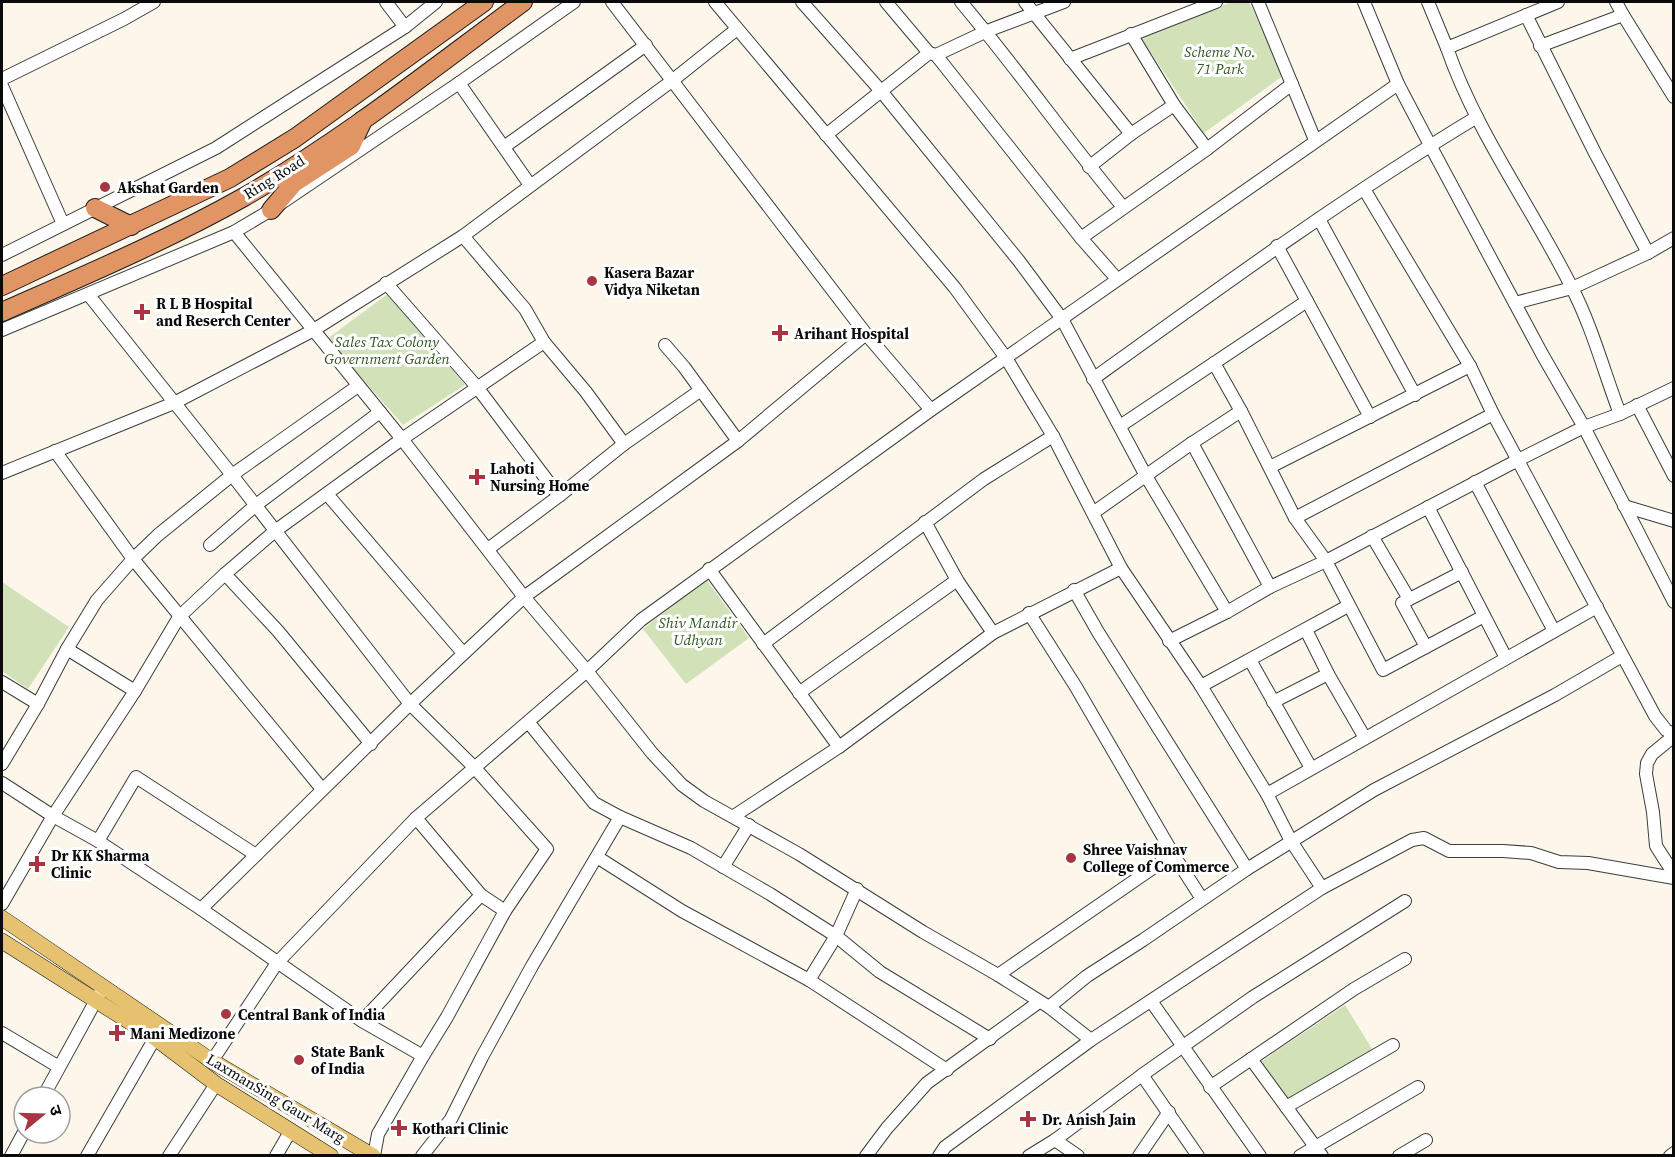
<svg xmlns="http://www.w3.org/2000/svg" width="1675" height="1157" viewBox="0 0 1675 1157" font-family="'Source Serif 4','Noto Sans Devanagari',serif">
  <rect width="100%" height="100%" fill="#fcf7ea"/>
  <g fill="#d1e2b9">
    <polygon points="1232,2 1249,2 1284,75 1204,133 1140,36"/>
    <polygon points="389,293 465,385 403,425 327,339"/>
    <polygon points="706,579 749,638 686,684 643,629"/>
    <polygon points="2,582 69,627 28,689 2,671"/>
    <polygon points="1345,1005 1374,1052 1285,1104 1259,1063"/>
  </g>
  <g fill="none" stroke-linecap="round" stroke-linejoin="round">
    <defs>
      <g id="minor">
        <polyline points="386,2 405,27"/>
        <polyline points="612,2 866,334 931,410"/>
        <polyline points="715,2 955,288 1006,358 1053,436 1121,568 1201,686 1267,794 1291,841 1322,888"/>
        <polyline points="802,2 881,91 1019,261 1062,319 1146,476 1227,612"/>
        <polyline points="886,2 929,53"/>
        <path d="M961 2C1017 68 1067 140 1123 207"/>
        <polyline points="1025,2 1131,134"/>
        <polyline points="1258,2 1315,140"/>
        <polyline points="1364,2 1398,84 1430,145 1542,354 1584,427 1674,602"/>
        <polyline points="1428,2 1447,48 1558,2"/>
        <polyline points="1616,2 1623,15 1674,97"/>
        <polyline points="1526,15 1595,153 1648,253"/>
        <polyline points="1131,34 1174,105 1207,149"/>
        <polyline points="1540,46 1623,15"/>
        <path d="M1447 48C1476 132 1531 206 1571 286 1592 326 1604 372 1620 414"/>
        <polyline points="936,55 1081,238 1117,279"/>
        <polyline points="1070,59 1216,2"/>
        <polyline points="2,79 124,19 154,2"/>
        <polyline points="459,83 530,185"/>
        <polyline points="2,86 63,224"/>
        <polyline points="826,135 929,53 936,55 987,31 1064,2"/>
        <polyline points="504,147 646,45"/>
        <polyline points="1089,167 1131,134 1174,105"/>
        <polyline points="1364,189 1470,366 1493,414 1655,716 1666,730 1674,735"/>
        <polyline points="1319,219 1415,395"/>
        <polyline points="234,232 402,439 524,597 587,671 652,753 682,785 704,801 799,854 923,932 998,975 1049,1007 1091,1040"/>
        <polyline points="463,236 525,309 544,342 586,392 624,444"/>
        <polyline points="1081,238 1207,149 1292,84"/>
        <polyline points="1277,246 1370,417"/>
        <polyline points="2,255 216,148 405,27 436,2"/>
        <polyline points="386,283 477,387 559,496"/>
        <polyline points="88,294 232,475 410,704 474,767 547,849 505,911 447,1017 423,1056 378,1134 374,1156"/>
        <polyline points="1515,303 1572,288 1648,253 1674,238"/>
        <polyline points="2,330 234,232 271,210 459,83 574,2"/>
        <polyline points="665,345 684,367 738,441"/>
        <polyline points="1214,363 1241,411 1295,518 1326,561 1383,670 1484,616"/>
        <path d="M1093 379C1219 288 1344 197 1477 117"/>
        <polyline points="1637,405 1674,476"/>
        <polyline points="1120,426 1307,301"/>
        <polyline points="1192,443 1270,587"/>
        <polyline points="55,451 133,559 322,789"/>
        <polyline points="1270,467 1470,366"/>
        <polyline points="2,473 174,403 312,331 463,236 673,80 737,29"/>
        <polyline points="1475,482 1554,631"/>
        <polyline points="327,494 463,653"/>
        <polyline points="1624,506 1674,521"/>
        <polyline points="1428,507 1506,658"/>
        <polyline points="1093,513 1192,443 1241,411"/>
        <polyline points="1295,518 1493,414"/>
        <polyline points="925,522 957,580 993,633"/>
        <polyline points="1372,536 1409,599"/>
        <polyline points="210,545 256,505 380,412"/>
        <polyline points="488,549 559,496 624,444 701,390"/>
        <polyline points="709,569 839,747"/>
        <polyline points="225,574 278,631 371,744"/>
        <polyline points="1074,590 1098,632 1247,869"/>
        <polyline points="1029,613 1076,687 1173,854 1202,899"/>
        <polyline points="1306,630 1328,674 1365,738"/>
        <polyline points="1169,641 1227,612 1270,587 1326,561 1518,460 1584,427 1620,414 1674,388"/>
        <polyline points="763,644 984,479 1053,436"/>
        <polyline points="1426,647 1402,603 1462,572"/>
        <polyline points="67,649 135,691"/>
        <polyline points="1250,660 1311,768"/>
        <polyline points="2,682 38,704"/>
        <polyline points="1201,686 1348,606"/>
        <polyline points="799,693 957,580"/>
        <polyline points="1273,702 1328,674"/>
        <polyline points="529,723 594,803 620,817 691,848 770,894 836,936 880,972 990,1039"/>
        <polyline points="1674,736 1652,754 1647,763 1646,774 1653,812 1656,846 1674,874"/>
        <polyline points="2,764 38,704 67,649 97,600 133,559 158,535 232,475 358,386"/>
        <polyline points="2,783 53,816 98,841 201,909 362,1021 423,1056"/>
        <polyline points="1267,794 1597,607"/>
        <polyline points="734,816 839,747 993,633 1121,568"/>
        <polyline points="416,818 481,895 505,911"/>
        <polyline points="98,841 136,777 256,855"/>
        <polyline points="597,857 682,911 809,980 947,1070"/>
        <polyline points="723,867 749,825"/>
        <polyline points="2,904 53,816 135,691 179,617 225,574 275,531 402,439 544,342"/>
        <polyline points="201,909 410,704 524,597 738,441 866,334"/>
        <polyline points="998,975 1173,854"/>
        <polyline points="809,980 836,936 857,889"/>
        <polyline points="1151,1001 1260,1156"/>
        <polyline points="1049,1007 1087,976 1143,940 1247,869 1374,790 1555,695 1622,656"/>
        <polyline points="362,1021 481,895"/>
        <polyline points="2,1033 59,1067"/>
        <polyline points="1251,1059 1322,1156"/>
        <polyline points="212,1061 277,963 416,818 587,671 641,620 931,410 1398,84"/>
        <polyline points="1142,1075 1198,1156"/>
        <polyline points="1210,1087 1354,989 1405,959"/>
        <polyline points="43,1097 100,993"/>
        <polyline points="1286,1107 1393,1045"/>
        <polyline points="1055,1140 1078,1156"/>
        <polyline points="11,1156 24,1132"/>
        <polyline points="87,1156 155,1038"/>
        <polyline points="169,1156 216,1084"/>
        <polyline points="276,1156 291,1130"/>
        <polyline points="422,1156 451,1119 482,1057 532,966 620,817"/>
        <polyline points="866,1156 887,1128 927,1083 1039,1002"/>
        <polyline points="939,1156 945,1147 1091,1040 1322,888 1412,840 1424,838 1449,851 1503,851 1531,853 1559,862 1588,863 1674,878"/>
        <polyline points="1029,1156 1055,1140 1142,1075 1253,997 1405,901"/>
        <polyline points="1139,1156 1169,1112"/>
        <polyline points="1300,1156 1418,1087"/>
        <polyline points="1399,1156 1426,1140"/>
        <polyline points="1670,1156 1674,1153"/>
      </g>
      <g id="major">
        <polyline points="2,918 212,1061 373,1156"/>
        <polyline points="2,941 155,1038 216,1084 331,1156"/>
      </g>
      <g id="highway">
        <polyline points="95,208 131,226"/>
        <polyline points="271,210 294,183 351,146 363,120"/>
        <polyline points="2,286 230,178 295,138 484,2"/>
        <path d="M2 312C83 276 166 241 244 197 342 141 432 69 523 2"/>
      </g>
    </defs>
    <use href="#minor" stroke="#3d3d3d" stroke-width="14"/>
    <use href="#major" stroke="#1b1b1b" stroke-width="16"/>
    <use href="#highway" stroke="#1b1b1b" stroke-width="20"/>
    <use href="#minor" stroke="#fff" stroke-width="12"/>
    <use href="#major" stroke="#e6c270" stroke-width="15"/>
    <use href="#highway" stroke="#e19564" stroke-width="18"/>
  </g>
  <g fill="#a73642" stroke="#fff" stroke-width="2">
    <circle cx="105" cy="187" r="6"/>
    <circle cx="592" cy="281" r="6"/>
    <path d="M139 303h6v6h6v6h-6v6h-6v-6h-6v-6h6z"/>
    <path d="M777 324h6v6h6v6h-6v6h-6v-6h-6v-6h6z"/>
    <path d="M474 468h6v6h6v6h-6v6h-6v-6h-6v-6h6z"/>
    <circle cx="1071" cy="858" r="6"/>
    <path d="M34 855h6v6h6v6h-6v6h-6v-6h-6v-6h6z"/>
    <circle cx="226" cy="1014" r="6"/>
    <path d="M114 1024h6v6h6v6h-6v6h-6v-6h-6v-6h6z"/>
    <circle cx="299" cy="1060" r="6"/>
    <path d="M1025 1110h6v6h6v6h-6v6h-6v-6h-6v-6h6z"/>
    <path d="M396 1119h6v6h6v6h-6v6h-6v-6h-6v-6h6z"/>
  </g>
  <g text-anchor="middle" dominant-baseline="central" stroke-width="6" stroke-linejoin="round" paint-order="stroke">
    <g font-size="15" font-style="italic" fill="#325824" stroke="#fff">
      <text x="1220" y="51">Scheme No.<tspan x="1220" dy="17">71 Park</tspan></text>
      <text x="387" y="341">Sales Tax Colony<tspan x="387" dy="17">Government Garden</tspan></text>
      <text x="698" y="622">Shiv Mandir<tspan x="698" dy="17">Udhyan</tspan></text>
    </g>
    <g font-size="15" fill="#0a0a0a" stroke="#fff">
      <text transform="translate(274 177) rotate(-32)">Ring Road</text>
      <text transform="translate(276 1098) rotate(31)">LaxmanSing Gaur Marg</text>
    </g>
    <g font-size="15" font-weight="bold" fill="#0a0a0a" stroke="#fff" text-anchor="start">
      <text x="117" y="187">Akshat Garden</text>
      <text x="604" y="272">Kasera Bazar<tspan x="604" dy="17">Vidya Niketan</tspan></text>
      <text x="156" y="303">R L B Hospital<tspan x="156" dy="17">and Reserch Center</tspan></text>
      <text x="794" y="333">Arihant Hospital</text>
      <text x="490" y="468">Lahoti<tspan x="490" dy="17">Nursing Home</tspan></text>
      <text x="1083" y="849">Shree Vaishnav<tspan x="1083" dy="17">College of Commerce</tspan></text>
      <text x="51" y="855">Dr KK Sharma<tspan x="51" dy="17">Clinic</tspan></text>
      <text x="238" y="1014">Central Bank of India</text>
      <text x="130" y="1033">Mani Medizone</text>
      <text x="311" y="1051">State Bank<tspan x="311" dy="17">of India</tspan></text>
      <text x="1042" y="1119">Dr. Anish Jain</text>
      <text x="412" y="1128">Kothari Clinic</text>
    </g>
  </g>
  <rect width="1675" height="1157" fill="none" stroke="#0a0a0a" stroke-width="6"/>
  <g transform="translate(42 1115) rotate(71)"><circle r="28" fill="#ffffff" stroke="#9d9d9d" stroke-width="1.5"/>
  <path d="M0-4.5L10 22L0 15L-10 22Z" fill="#a73642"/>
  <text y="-9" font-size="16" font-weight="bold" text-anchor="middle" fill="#0a0a0a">उ</text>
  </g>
</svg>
